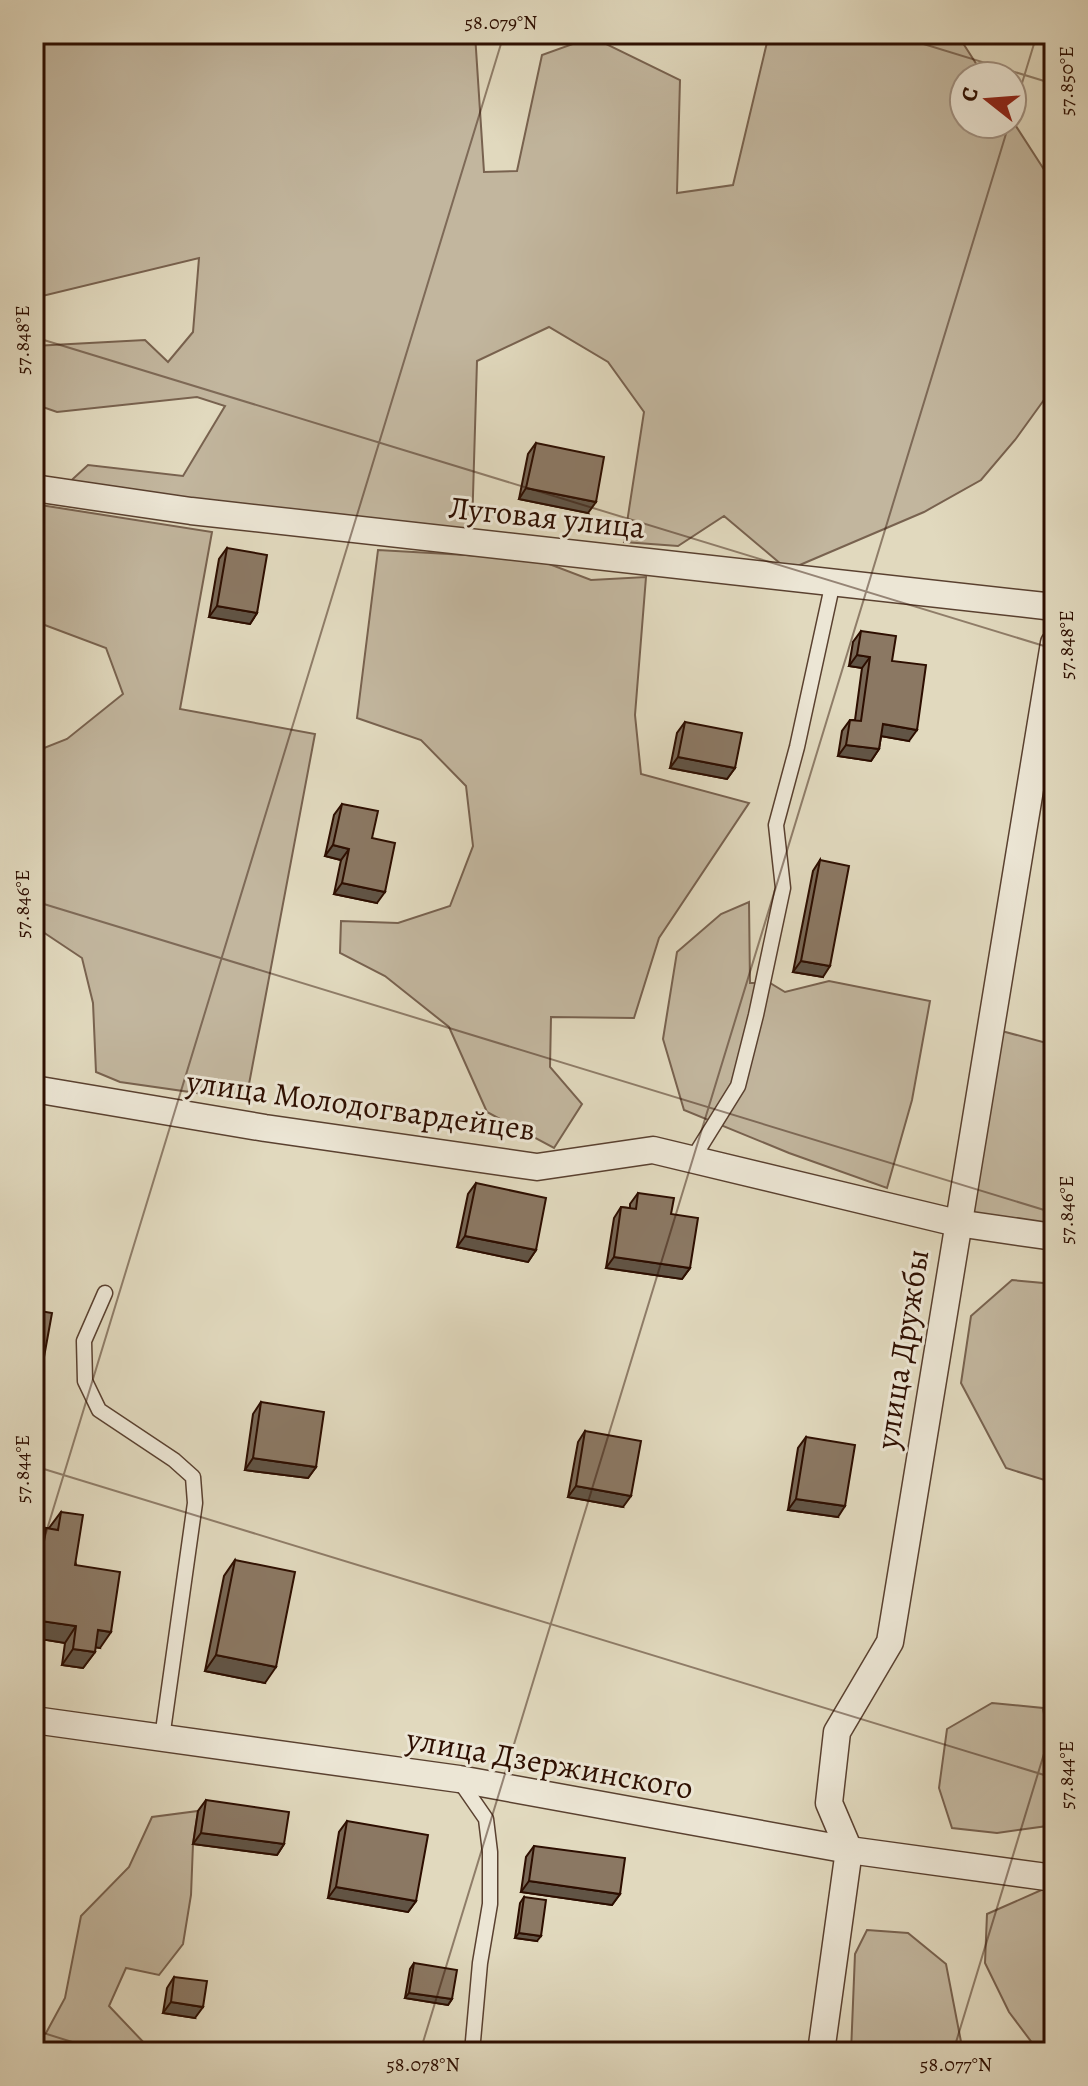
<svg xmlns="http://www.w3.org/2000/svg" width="1088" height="2086" viewBox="0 0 1088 2086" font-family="Alegreya,serif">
  <rect width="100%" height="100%" fill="#e1d9be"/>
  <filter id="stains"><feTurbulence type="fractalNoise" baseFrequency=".0025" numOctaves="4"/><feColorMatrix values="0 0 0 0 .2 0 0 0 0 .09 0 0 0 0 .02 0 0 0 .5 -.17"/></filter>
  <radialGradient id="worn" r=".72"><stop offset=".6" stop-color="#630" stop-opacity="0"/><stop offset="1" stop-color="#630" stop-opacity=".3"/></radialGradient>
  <g fill="#c2b69e" stroke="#78624f" stroke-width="2">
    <polygon points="34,34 475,34 484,172 517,171 542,55 592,37 680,80 677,193 733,185 769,34 938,34 961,40 984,76 964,76 964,124 1012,124 1012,120 1054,185 1054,386 1015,440 981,480 924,512 788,570 724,516 678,546 624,542 644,412 608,362 549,327 477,361 472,529 335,518 63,488 88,465 183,476 225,406 197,397 57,412 34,404 34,346 145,340 168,362 193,332 199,258 34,298"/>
    <polygon points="34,504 212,532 180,709 315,734 246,1100 120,1082 96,1072 93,1003 82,958 34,926 34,752 67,739 123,694 106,648 34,621"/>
    <polygon points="378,550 536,559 591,580 646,577 635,715 641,774 749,803 659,938 634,1018 551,1017 550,1067 582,1104 554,1148 487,1112 449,1027 385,976 340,953 341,921 398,923 450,906 473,846 466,786 421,740 357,718"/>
    <polygon points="1054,718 1054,803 1042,783"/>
    <polygon points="749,902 750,983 770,983 785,992 829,981 930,1001 912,1100 887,1188 789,1153 684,1110 663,1039 677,952 721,914"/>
    <polygon points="998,1030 1054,1045 1054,1229 969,1219"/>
    <polygon points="1012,1280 1054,1284 1054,1483 1006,1468 961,1383 971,1316"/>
    <polygon points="992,1703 1043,1708 1052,1762 1047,1826 997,1833 952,1828 939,1788 947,1729"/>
    <polygon points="198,1811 193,1844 191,1895 183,1944 159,1975 126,1968 109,2006 147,2046 147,2052 34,2052 34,2041 46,2033 65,1998 81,1916 129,1867 152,1817"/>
    <polygon points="1046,1888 1054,1895 1054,2052 1039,2052 1009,2012 985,1963 987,1914"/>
    <polygon points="867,1930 908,1933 946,1964 963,2052 851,2052 855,1954"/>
  </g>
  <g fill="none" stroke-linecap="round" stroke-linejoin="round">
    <defs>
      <g id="lane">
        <polyline points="692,1160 738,1086 756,1015 783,888 776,825 797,747 833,582"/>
        <polyline points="105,1293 84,1341 85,1381 99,1410 174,1460 193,1477 195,1503 162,1738"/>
        <polyline points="459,1780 486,1819 490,1852 490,1904 480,1963 472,2052"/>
      </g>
      <g id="street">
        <polyline points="34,488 191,511 1054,607"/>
        <polyline points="34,1089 265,1128 537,1167 653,1150 957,1223 1054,1237"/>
        <polyline points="34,1720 459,1779 849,1850 1054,1878"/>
        <polyline points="821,2052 849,1850 829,1803 837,1732 890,1642 1054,643"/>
      </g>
    </defs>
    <use href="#lane" stroke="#5a4130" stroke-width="17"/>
    <use href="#street" stroke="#5a4130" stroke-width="29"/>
    <use href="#lane" stroke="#ece6d5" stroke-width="14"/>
    <use href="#street" stroke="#ece6d5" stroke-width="26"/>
  </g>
  <g fill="#786755" stroke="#2d0e00" stroke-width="2">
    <polygon points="536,443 588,513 519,499 528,454"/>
    <polygon points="227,548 257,613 250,624 209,617 219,559"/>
    <polygon points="861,631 892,661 909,741 881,736 879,749 871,761 838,756 842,731 850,720 855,720 862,668 849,666 853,642"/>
    <polygon points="685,722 735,768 727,779 670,768 677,733"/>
    <polygon points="342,804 372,838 377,903 334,894 341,860 325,856 334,815"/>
    <polygon points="820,860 823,977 793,972 813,871"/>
    <polygon points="476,1183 536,1250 528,1262 457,1247 468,1194"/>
    <polygon points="638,1193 671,1214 690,1268 682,1279 606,1268 614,1218 621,1207 630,1208 630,1204"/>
    <polygon points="261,1402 316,1467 308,1478 245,1470 253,1414"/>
    <polygon points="585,1431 623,1507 568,1497 578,1442"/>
    <polygon points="806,1437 838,1517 788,1510 798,1448"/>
    <polygon points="61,1512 100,1648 95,1647 95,1652 83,1668 62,1665 65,1643 34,1638 35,1544 46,1528 49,1528"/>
    <polygon points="235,1560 265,1683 205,1671 224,1576"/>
    <polygon points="206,1800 284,1844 277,1855 193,1844 198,1811"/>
    <polygon points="347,1821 416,1901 408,1912 328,1898 339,1832"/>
    <polygon points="534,1846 620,1894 612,1905 521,1892 526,1857"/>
    <polygon points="524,1897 537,1941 515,1938 520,1903"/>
    <polygon points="414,1963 452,1999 448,2005 405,1998 410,1969"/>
    <polygon points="174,1977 195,2018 163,2013 167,1988"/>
  </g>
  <g fill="#615445" stroke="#2d0e00" stroke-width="2">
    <polygon points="526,488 596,502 588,513 519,499"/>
    <polygon points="217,606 257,613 250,624 209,617"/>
    <polygon points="857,655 870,657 862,668 849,666"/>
    <polygon points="883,724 917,730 909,741 875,735"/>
    <polygon points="846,745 879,749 871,761 838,756"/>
    <polygon points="678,757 735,768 727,779 670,768"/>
    <polygon points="333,845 349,849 341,860 325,856"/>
    <polygon points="342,883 385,892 377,903 334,894"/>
    <polygon points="801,961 830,966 823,977 793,972"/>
    <polygon points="465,1236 536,1250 528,1262 457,1247"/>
    <polygon points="614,1257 690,1268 682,1279 606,1268"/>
    <polygon points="253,1458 316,1467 308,1478 245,1470"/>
    <polygon points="576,1486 631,1496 623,1507 568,1497"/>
    <polygon points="796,1499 845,1506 838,1517 788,1510"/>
    <polygon points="34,1620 76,1626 65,1643 34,1638"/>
    <polygon points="98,1630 111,1632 100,1648 87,1646"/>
    <polygon points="73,1649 95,1652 83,1668 62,1665"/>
    <polygon points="216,1655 276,1667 265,1683 205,1671"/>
    <polygon points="201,1833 284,1844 277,1855 193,1844"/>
    <polygon points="529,1881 620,1894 612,1905 521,1892"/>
    <polygon points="336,1887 416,1901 408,1912 328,1898"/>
    <polygon points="519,1933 541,1936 537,1941 515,1938"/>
    <polygon points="409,1993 452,1999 448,2005 405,1998"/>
    <polygon points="171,2002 203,2007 195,2018 163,2013"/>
  </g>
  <g fill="#8b7863" stroke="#2d0e00" stroke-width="2">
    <polygon points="536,443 604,457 596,502 526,488"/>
    <polygon points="227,548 267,555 257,613 217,606"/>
    <polygon points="861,631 896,636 892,661 926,665 917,730 883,724 879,749 846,745 850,720 861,721 870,657 857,655"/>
    <polygon points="685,722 742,733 735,768 678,757"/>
    <polygon points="342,804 378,811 372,838 395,843 385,892 342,883 349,849 333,845"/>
    <polygon points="820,860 849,866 830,966 801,961"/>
    <polygon points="476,1183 546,1198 536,1250 465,1236"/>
    <polygon points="638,1193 674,1198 671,1214 698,1218 690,1268 614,1257 621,1207 636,1209"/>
    <polygon points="34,1310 52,1313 36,1401 34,1400"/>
    <polygon points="261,1402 324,1412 316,1467 253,1458"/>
    <polygon points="585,1431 641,1441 631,1496 576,1486"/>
    <polygon points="806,1437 855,1445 845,1506 796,1499"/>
    <polygon points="61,1512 83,1515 75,1565 120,1572 111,1632 98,1630 95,1652 73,1649 76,1626 34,1620 34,1607 46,1528 58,1530"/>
    <polygon points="235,1560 295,1572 276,1667 216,1655"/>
    <polygon points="206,1800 289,1812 284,1844 201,1833"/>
    <polygon points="347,1821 428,1835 416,1901 336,1887"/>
    <polygon points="534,1846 625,1858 620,1894 529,1881"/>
    <polygon points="524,1897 546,1900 541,1936 519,1933"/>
    <polygon points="414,1963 457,1970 452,1999 409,1993"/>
    <polygon points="174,1977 207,1981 203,2007 171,2002"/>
  </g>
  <path fill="none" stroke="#2d0e00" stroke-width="2" stroke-opacity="0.45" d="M891 34 1054 84M1012 116 1037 34M34 337 1054 649M34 901 1054 1213M34 1466 1054 1778M34 1572 504 34M34 2030 104 2052M420 2052 1009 124M953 2052 1054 1721"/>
  <g text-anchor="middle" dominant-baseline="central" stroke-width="6" stroke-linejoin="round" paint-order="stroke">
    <g font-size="32" fill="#2d0e00" stroke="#ece6d5">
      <text transform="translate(547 517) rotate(6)">Луговая улица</text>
      <text transform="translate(361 1105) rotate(8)">улица Молодогвардейцев</text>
      <text transform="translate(902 1349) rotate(-81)">улица Дружбы</text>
      <text transform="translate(550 1763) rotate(10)">улица Дзержинского</text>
    </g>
  </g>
  <rect width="1088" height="2086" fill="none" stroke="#e1d9be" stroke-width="88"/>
  <g transform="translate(988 100) rotate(287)"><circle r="38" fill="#ece6d5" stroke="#a09080" stroke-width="2"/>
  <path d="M0-6L14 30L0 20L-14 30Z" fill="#8f2418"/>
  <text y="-12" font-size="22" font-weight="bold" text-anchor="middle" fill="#2d0e00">С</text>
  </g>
  <rect x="44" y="44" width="1000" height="1998" fill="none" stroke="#2d0e00" stroke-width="3"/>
  <g font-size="20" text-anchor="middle" fill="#2d0e00">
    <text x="501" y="29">58.079°N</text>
    <text transform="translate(1066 81) rotate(-90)" y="7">57.850°E</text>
    <text transform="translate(22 340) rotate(-90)" y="7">57.848°E</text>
    <text transform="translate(1066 645) rotate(-90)" y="7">57.848°E</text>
    <text transform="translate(22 904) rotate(-90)" y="7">57.846°E</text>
    <text transform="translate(1066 1210) rotate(-90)" y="7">57.846°E</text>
    <text transform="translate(22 1469) rotate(-90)" y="7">57.844°E</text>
    <text transform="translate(1066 1775) rotate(-90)" y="7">57.844°E</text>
    <text x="423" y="2071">58.078°N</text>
    <text x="956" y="2071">58.077°N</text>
  </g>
  <rect width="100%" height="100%" filter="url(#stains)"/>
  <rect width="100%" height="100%" fill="url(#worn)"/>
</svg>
